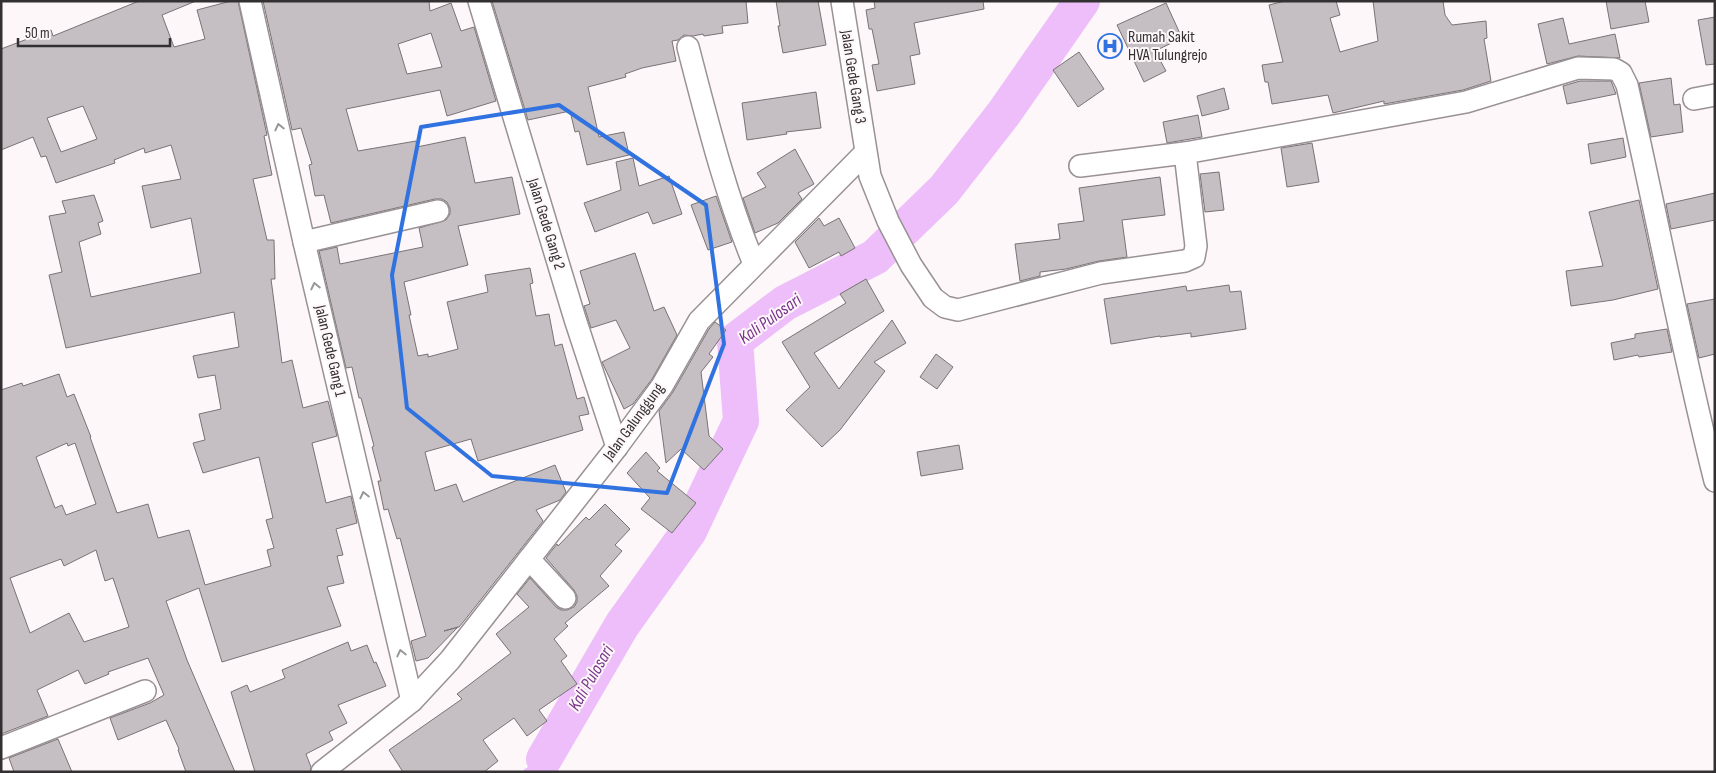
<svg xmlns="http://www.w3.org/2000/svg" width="1716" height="773" viewBox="0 0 1716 773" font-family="'Sofia Sans Condensed',sans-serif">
  <rect width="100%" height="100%" fill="#fef7f9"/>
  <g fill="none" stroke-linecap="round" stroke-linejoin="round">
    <g stroke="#edbefa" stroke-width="6">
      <polyline points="544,759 545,772"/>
      <polyline points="526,772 544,759"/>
    </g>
    <polyline stroke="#edbefa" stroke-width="36" points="544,759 622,625 689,531 741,421 735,341 785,303 875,257 944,190 1004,113 1082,1"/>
  </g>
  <g fill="#c5bec3" stroke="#797377" fill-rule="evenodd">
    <path d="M139 1H196L162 15 174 47 205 39 197 10 231 1H238L267 135 264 136 272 175 253 179 267 240H274L275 279H271L282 363 292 360 303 408 328 401 337 436 312 443 326 503 351 496 357 523 336 529 343 555 337 556 344 583 327 587 341 626 222 662 199 588 166 601 187 660 235 772H186L178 750 179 749 166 720 118 740 110 718 150 703 164 695 148 658 108 672 109 674 85 684 78 670 37 690 48 716 1 734V390L22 383 23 386 59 374 67 397 74 394 91 437H90L117 513 148 504 158 538 189 530 205 585 271 566 267 550 274 548 266 520 273 518 259 457 203 473 193 443 205 440 199 414 221 409 215 375 198 378 193 356 239 347 234 312 66 348 49 275 62 272 49 216 66 213 62 201 94 195 103 221 98 223 101 234 79 242 91 297 201 273 191 218 151 228 142 186 181 179 171 145 145 153 144 148 114 160 115 163 56 183 46 156 41 157 33 137 1 150V49L51 30 53 36ZM83 106 97 139 61 152 47 118ZM67 443 68 446 75 443 96 504 66 515 62 505 55 508 36 457ZM96 550 105 581 113 578 129 627 84 642 69 613 30 633 10 578 61 559 64 566Z"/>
    <path d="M263 1H429L430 11 451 3 461 31 474 27 496 101 447 116 440 90 346 109 358 151 416 141 417 147 465 137 475 183 512 177 520 214 458 226 468 265 404 282 411 315H409L418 356 428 354V357L458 349 447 302 488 292 485 275 530 268 533 283 530 284 536 316 549 314 555 346 562 344 577 399 584 397 589 414 579 416 583 430 478 461 471 439 425 452 435 491 456 484 463 502 555 465 566 492 560 500 536 510 543 521 464 621 459 627 444 631 458 627 428 658 416 661 411 641 426 636 400 538 397 539 388 509 384 510 378 481H381L372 447 374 446 361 398H359L352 367 346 368 319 251 337 247 340 264 423 247 419 228 446 220 450 214V208L447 202 442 199H435L331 223 324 195 315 196 309 165 312 164 301 128 292 130ZM431 33 442 67 407 74 398 44Z"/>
    <polygon points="492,1 746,1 748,23 722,26 723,33 704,36 703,34 693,36 684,35 678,40 672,41 676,61 642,68 625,74 626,77 588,87 599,137 624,132 629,155 587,165 579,131 575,132 570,111 528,120"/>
    <polygon points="776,1 818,1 826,45 783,53 778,26 780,26"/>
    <polygon points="874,1 983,1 984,9 914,23 920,54 910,56 915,84 877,91 872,65 879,64 872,29 869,29 866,10 875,8"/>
    <polygon points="1285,1 1336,1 1340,15 1330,18 1340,52 1378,41 1373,1 1443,1 1445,15 1452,25 1486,21 1487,38 1484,39 1491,81 1463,90 1384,104 1384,101 1333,113 1328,95 1272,104 1268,82 1265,82 1262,65 1283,62 1269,5"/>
    <polygon points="1606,1 1645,1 1649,22 1611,29"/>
    <polygon points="1166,3 1182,38 1155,51 1166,71 1144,82 1117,25"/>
    <polygon points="1715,17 1715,64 1706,65 1698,20"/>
    <polygon points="1563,18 1569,44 1615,34 1620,58 1578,56 1547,64 1538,24"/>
    <polygon points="1079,52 1104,89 1078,107 1053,70"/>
    <polygon points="1671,78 1674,105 1680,104 1683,132 1651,137 1639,83"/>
    <polygon points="1580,81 1611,81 1616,94 1567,104 1563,86"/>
    <polygon points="1224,88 1229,109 1202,116 1197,96"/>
    <polygon points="816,92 821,128 786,132 787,134 747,140 742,103"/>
    <polygon points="1198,115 1202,137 1167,143 1163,122"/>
    <polygon points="1623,138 1626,157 1591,164 1588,144"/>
    <polygon points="1312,143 1319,182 1287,187 1281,148"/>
    <polygon points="795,149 814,184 798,193 802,199 778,223 755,233 743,198 766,187 757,173"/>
    <polygon points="633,158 639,186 669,176 682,214 653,224 648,212 595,232 584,203 621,190 616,162"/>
    <polygon points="1219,172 1224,210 1205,212 1200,174"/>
    <polygon points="1160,177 1165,215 1122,220 1127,257 1099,261 1066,269 1040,272 1040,276 1020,281 1015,244 1060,239 1058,224 1084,221 1079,188"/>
    <polygon points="1715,193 1715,220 1671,229 1666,204"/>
    <polygon points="716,196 732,242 708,250 691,205"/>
    <polygon points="1639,200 1658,289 1613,300 1571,306 1566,271 1603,266 1589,212"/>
    <polygon points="819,218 824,226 839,218 855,248 841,256 839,252 809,268 795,242"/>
    <polygon points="635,253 654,311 664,307 677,335 652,379 633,404 624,409 602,362 630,348 616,320 591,328 584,306 590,304 580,271"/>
    <polygon points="866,279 884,311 814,353 839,389 892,320 906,343 874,362 885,371 840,430 822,447 786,410 810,387 782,342 846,303 840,294"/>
    <polygon points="1229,285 1230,292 1241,291 1246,329 1191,337 1191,333 1160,337 1160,336 1111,344 1104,299 1186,286 1187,291"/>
    <polygon points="1715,299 1715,354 1699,358 1687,304"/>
    <polygon points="715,322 726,330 709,354 713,357 701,372 709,436 723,449 704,470 681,449 666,463 659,411 673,392 709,329"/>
    <polygon points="1667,329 1672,352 1639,357 1638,355 1614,360 1611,343 1635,338 1635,334"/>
    <polygon points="936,354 953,367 937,389 920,377"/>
    <polygon points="959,445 963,469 921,476 917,452"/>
    <polygon points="646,452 660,468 657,471 696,503 672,533 641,509 650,498 627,473"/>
    <polygon points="605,504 630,529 615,545 622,551 600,576 609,586 565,623 568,626 554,639 567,656 561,661 577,684 539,710 547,721 527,736 514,718 483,740 498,761 484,772 403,772 389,750 462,699 457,694 511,653 496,634 529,607 517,594 530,578 556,607 561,610 567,610 574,607 577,602 577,596 574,590 546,558 557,544 558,546 586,517 589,520"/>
    <polygon points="348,642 351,651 367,645 374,663 376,662 386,686 338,705 347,723 329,732 333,740 306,754 311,767 310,772 255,772 231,692 247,685 250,692 285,678 282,670"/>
    <polygon points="58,739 72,772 14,772 9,758"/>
  </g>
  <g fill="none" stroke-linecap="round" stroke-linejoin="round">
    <defs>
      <g id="street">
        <polyline points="250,1 304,242 412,701"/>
        <polyline points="479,1 575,319 617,447"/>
        <path d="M842 1 870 176 888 221 911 265 933 298 945 307 958 310 1101 273 1185 261 1194 257 1196 246 1185 153 1466 102 1578 68 1614 69 1621 73 1627 85C1657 217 1682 350 1715 481"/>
        <path d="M688 47C707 120 725 193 754 264"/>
        <polyline points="1694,99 1715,95"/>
        <polyline points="1080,166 1185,153"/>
        <polyline points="304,242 438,211"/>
        <polyline points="529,559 565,598"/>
        <polyline points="1,748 145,691"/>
        <polyline points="322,772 412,701 450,660 617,447 662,386 699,321 865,153"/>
      </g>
    </defs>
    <use href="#street" stroke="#999193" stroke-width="24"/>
    <use href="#street" stroke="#fff" stroke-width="21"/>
  </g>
  <defs><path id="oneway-chevron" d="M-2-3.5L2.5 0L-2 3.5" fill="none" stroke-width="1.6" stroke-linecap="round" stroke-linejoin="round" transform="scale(1.25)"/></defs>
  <g stroke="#999898">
    <use href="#oneway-chevron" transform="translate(279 127) rotate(-103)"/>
    <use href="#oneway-chevron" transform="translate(315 286) rotate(-103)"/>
    <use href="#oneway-chevron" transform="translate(364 495) rotate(-103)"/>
    <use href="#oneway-chevron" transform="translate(401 653) rotate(-103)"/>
  </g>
  <path fill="none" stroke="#3073e0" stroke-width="4" stroke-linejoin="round" d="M559 105 706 205 724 344 667 493 492 476 407 408 392 275 421 127Z"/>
  <defs>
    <symbol id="hospital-ring" viewBox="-11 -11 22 22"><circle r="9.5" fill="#fef7f9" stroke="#3073e0" stroke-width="1.5"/><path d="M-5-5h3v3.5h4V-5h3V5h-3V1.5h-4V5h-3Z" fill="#3073e0"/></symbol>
  </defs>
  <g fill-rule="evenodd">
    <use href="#hospital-ring" x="1096" y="32" width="28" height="28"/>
  </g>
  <g text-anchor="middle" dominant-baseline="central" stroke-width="4" stroke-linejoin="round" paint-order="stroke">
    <g font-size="16" fill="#333031" stroke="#fef7f9" text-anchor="start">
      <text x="1128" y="37">Rumah Sakit<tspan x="1128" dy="18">HVA Tulungrejo</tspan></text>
    </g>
    <g font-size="16" fill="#333031" stroke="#fef7f9">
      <text transform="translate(853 77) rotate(81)">Jalan Gede Gang 3</text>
      <text transform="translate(546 224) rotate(73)">Jalan Gede Gang 2</text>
      <text transform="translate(330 351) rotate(77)">Jalan Gede Gang 1</text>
      <text transform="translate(634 422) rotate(-54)">Jalan Galunggung</text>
    </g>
    <g font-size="18" font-style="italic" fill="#79358c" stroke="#fef7f9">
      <text transform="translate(770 319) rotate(-36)">Kali Pulosari</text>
      <text transform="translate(591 678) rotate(-60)">Kali Pulosari</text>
    </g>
  </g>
  <rect width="1716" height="773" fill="none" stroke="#333031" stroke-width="5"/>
  <path d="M18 38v8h152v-8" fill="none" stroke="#333031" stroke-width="2.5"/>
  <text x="25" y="38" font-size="15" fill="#333031" stroke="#fef7f9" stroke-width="4" paint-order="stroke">50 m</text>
</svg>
